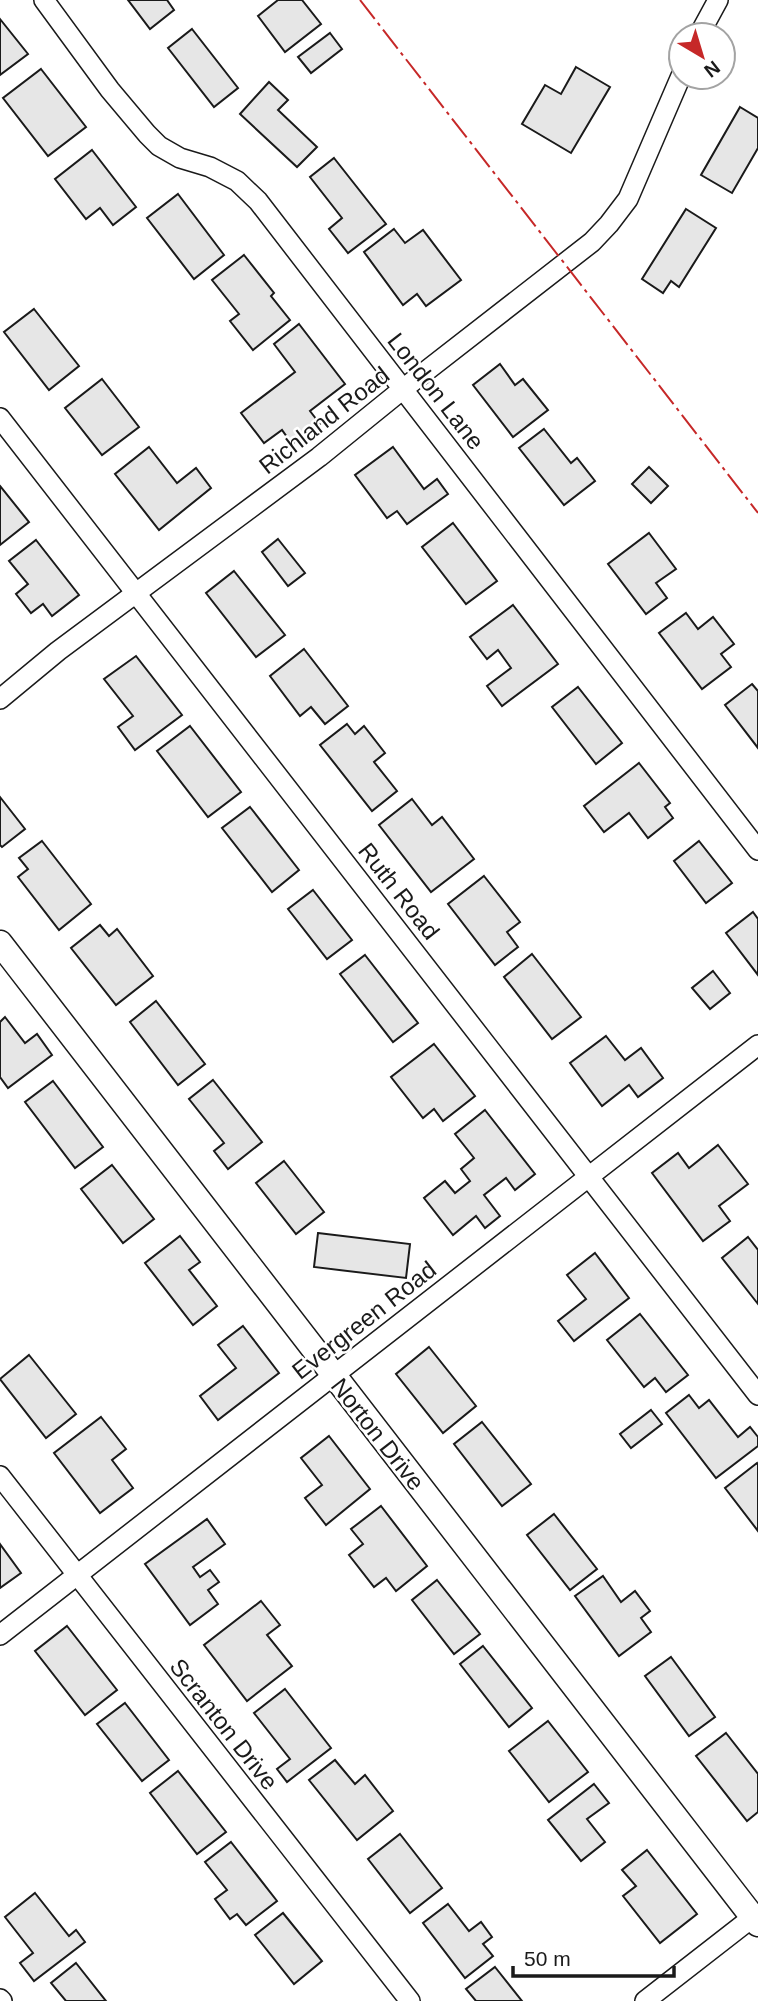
<svg xmlns="http://www.w3.org/2000/svg" width="758" height="2001" viewBox="0 0 758 2001" font-family="Arial,sans-serif">
  <rect width="100%" height="100%" fill="#fff"/>
  <g fill="#e6e6e6" stroke="#1a1a1a" stroke-width="2">
    <polygon points="128,0 167,0 174,10 150,29"/>
    <polygon points="278,0 302,0 321,24 285,52 258,16"/>
    <polygon points="0,19 28,54 0,75"/>
    <polygon points="192,29 238,88 214,107 168,48"/>
    <polygon points="330,33 342,49 311,73 298,57"/>
    <polygon points="576,67 610,87 571,153 522,124 545,85 561,94"/>
    <polygon points="41,69 86,127 48,156 3,98"/>
    <polygon points="269,82 288,100 278,110 317,147 297,167 240,114"/>
    <polygon points="740,107 758,118 758,148 732,193 701,175"/>
    <polygon points="92,150 136,207 113,225 100,208 86,219 55,179"/>
    <polygon points="334,158 386,224 348,253 329,229 342,218 310,177"/>
    <polygon points="178,194 224,255 194,279 147,218"/>
    <polygon points="686,209 716,228 679,287 671,281 663,293 642,279"/>
    <polygon points="394,229 405,243 423,230 461,280 426,306 417,294 403,305 364,252"/>
    <polygon points="244,255 274,293 271,296 290,320 253,350 230,321 239,314 212,280"/>
    <polygon points="34,309 79,366 49,390 4,332"/>
    <polygon points="299,324 345,384 310,411 320,424 292,444 282,430 264,443 241,413 295,372 274,344"/>
    <polygon points="500,364 515,385 523,379 548,410 513,437 473,385"/>
    <polygon points="102,379 139,427 102,455 65,408"/>
    <polygon points="544,429 571,463 577,458 595,481 564,505 519,448"/>
    <polygon points="149,447 177,483 196,468 211,488 159,530 115,474"/>
    <polygon points="393,447 424,489 437,479 448,494 407,524 397,511 387,518 355,475"/>
    <polygon points="649,467 668,486 651,503 632,484"/>
    <polygon points="0,486 29,522 0,545"/>
    <polygon points="453,523 497,581 466,604 422,547"/>
    <polygon points="649,533 676,569 656,583 667,598 646,614 608,564"/>
    <polygon points="278,539 305,573 288,586 262,552"/>
    <polygon points="36,540 79,595 52,616 43,604 31,613 16,594 28,584 9,561"/>
    <polygon points="234,571 285,635 256,657 206,593"/>
    <polygon points="513,605 558,664 502,706 487,686 511,668 498,650 487,659 470,637"/>
    <polygon points="686,613 698,629 713,617 734,644 721,654 731,667 702,689 659,633"/>
    <polygon points="304,649 348,706 325,724 311,707 300,716 270,676"/>
    <polygon points="136,656 182,715 135,750 118,727 133,716 104,679"/>
    <polygon points="752,684 758,691 758,748 725,705"/>
    <polygon points="578,687 622,743 596,764 552,707"/>
    <polygon points="347,724 355,734 364,726 385,753 374,762 397,791 372,811 320,745"/>
    <polygon points="190,726 241,792 208,817 157,751"/>
    <polygon points="639,763 670,803 665,807 673,818 648,838 629,813 604,832 584,806"/>
    <polygon points="0,797 25,829 2,847 0,845"/>
    <polygon points="412,799 432,825 442,817 474,859 431,892 379,825"/>
    <polygon points="250,807 299,870 272,892 222,828"/>
    <polygon points="42,841 91,904 59,930 18,877 28,869 19,858"/>
    <polygon points="699,841 732,883 706,903 674,861"/>
    <polygon points="484,876 520,922 507,932 518,947 495,965 448,904"/>
    <polygon points="313,890 352,940 327,959 288,909"/>
    <polygon points="753,912 758,919 758,975 726,933"/>
    <polygon points="100,925 109,936 117,929 153,976 116,1005 71,948"/>
    <polygon points="532,954 581,1017 552,1039 504,977"/>
    <polygon points="365,955 418,1023 393,1042 340,974"/>
    <polygon points="713,971 730,993 710,1009 692,988"/>
    <polygon points="156,1001 205,1064 178,1085 130,1022"/>
    <polygon points="5,1017 25,1043 37,1034 52,1055 8,1088 0,1077 0,1022"/>
    <polygon points="606,1036 625,1060 641,1048 663,1078 638,1097 629,1085 602,1106 570,1063"/>
    <polygon points="434,1044 475,1096 443,1121 434,1109 423,1118 391,1077"/>
    <polygon points="213,1080 262,1142 228,1169 214,1151 224,1143 189,1099"/>
    <polygon points="53,1081 103,1147 75,1168 25,1102"/>
    <polygon points="485,1110 535,1174 515,1190 506,1178 484,1195 500,1216 485,1228 476,1216 453,1235 424,1198 445,1181 455,1193 470,1181 461,1169 474,1158 455,1134"/>
    <polygon points="718,1145 748,1184 719,1206 730,1221 703,1241 652,1173 678,1153 689,1168"/>
    <polygon points="284,1161 324,1212 296,1234 256,1183"/>
    <polygon points="112,1165 154,1219 123,1243 81,1189"/>
    <polygon points="318,1233 410,1244 406,1278 314,1267"/>
    <polygon points="180,1236 200,1262 189,1270 217,1306 193,1325 145,1263"/>
    <polygon points="748,1237 758,1250 758,1304 722,1258"/>
    <polygon points="595,1253 629,1298 574,1341 558,1321 586,1299 567,1275"/>
    <polygon points="640,1314 688,1375 666,1392 655,1378 644,1387 607,1340"/>
    <polygon points="243,1326 279,1373 218,1420 200,1396 236,1368 218,1345"/>
    <polygon points="429,1347 476,1406 443,1433 396,1374"/>
    <polygon points="29,1355 76,1414 46,1438 0,1379"/>
    <polygon points="689,1395 699,1408 709,1400 738,1437 750,1427 758,1437 758,1446 716,1478 666,1413"/>
    <polygon points="651,1410 662,1424 631,1448 620,1434"/>
    <polygon points="101,1417 126,1449 112,1460 133,1488 100,1513 54,1453"/>
    <polygon points="482,1422 531,1484 502,1506 454,1444"/>
    <polygon points="329,1436 370,1489 326,1525 305,1498 322,1485 301,1458"/>
    <polygon points="757,1463 758,1465 758,1531 725,1488"/>
    <polygon points="381,1506 427,1566 396,1591 386,1578 374,1587 349,1555 363,1544 351,1529"/>
    <polygon points="554,1514 597,1569 570,1590 527,1535"/>
    <polygon points="207,1519 225,1544 193,1567 200,1577 210,1570 219,1582 208,1590 218,1604 190,1625 145,1564"/>
    <polygon points="0,1544 21,1573 0,1588"/>
    <polygon points="603,1576 621,1602 635,1591 650,1611 641,1618 651,1632 619,1656 575,1596"/>
    <polygon points="437,1580 480,1634 454,1654 412,1600"/>
    <polygon points="261,1601 280,1625 267,1635 292,1666 247,1701 204,1645"/>
    <polygon points="67,1626 117,1690 85,1715 35,1651"/>
    <polygon points="483,1646 532,1708 509,1727 460,1664"/>
    <polygon points="671,1657 715,1717 689,1736 645,1676"/>
    <polygon points="285,1689 331,1748 287,1782 277,1769 290,1759 254,1713"/>
    <polygon points="125,1703 169,1760 142,1781 97,1724"/>
    <polygon points="548,1721 588,1772 549,1802 509,1751"/>
    <polygon points="726,1733 758,1774 758,1812 747,1821 696,1756"/>
    <polygon points="335,1760 355,1784 365,1775 393,1811 357,1840 309,1780"/>
    <polygon points="178,1771 226,1832 197,1854 150,1793"/>
    <polygon points="594,1784 609,1803 587,1819 605,1842 581,1861 548,1820"/>
    <polygon points="400,1834 442,1888 410,1913 368,1859"/>
    <polygon points="231,1842 277,1901 246,1925 237,1914 230,1919 215,1899 227,1890 205,1862"/>
    <polygon points="647,1850 697,1914 660,1943 623,1896 636,1886 622,1870"/>
    <polygon points="35,1893 69,1936 76,1930 85,1942 34,1981 20,1963 33,1953 5,1917"/>
    <polygon points="448,1904 469,1931 481,1922 492,1937 483,1944 493,1956 465,1978 423,1923"/>
    <polygon points="283,1913 322,1961 294,1984 255,1935"/>
    <polygon points="76,1963 106,2001 66,2001 51,1983"/>
    <polygon points="495,1967 522,2001 476,2001 466,1989"/>
  </g>
  <g fill="none" stroke-linecap="round" stroke-linejoin="round">
    <defs>
      <g id="minor">
        <polyline points="44,0 110,90 147,134 159,146 180,158 210,167 237,181 258,201 758,850"/>
        <polyline points="699,35 718,0"/>
        <polyline points="0,418 758,1395"/>
        <polyline points="0,699 58,651 319,457 403,389 592,242 609,224 628,199 681,76"/>
        <polyline points="0,1476 410,2001"/>
        <polyline points="0,1635 758,1045"/>
        <polyline points="0,1999 2,2001"/>
        <polyline points="645,2001 753,1917"/>
      </g>
      <polyline id="tertiary" points="0,943 758,1924"/>
    </defs>
    <use href="#minor" stroke="#1a1a1a" stroke-width="22"/>
    <use href="#tertiary" stroke="#1a1a1a" stroke-width="27"/>
    <use href="#minor" stroke="#fff" stroke-width="19"/>
    <use href="#tertiary" stroke="#fff" stroke-width="24"/>
    <polyline stroke="#c62828" stroke-width="2" stroke-dasharray="24 5 3.5 5" stroke-linecap="butt" points="360,0 758,513"/>
  </g>
  <g text-anchor="middle" dominant-baseline="central" stroke-width="5" stroke-linejoin="round" paint-order="stroke">
    <g font-size="24" fill="#1a1a1a" stroke="#fff">
      <text transform="translate(436 391) rotate(52)">London Lane</text>
      <text transform="translate(324 420) rotate(-38)">Richland Road</text>
      <text transform="translate(399 891) rotate(52)">Ruth Road</text>
      <text transform="translate(364 1320) rotate(-38)">Evergreen Road</text>
      <text transform="translate(378 1434) rotate(52)">Norton Drive</text>
      <text transform="translate(224 1724) rotate(52)">Scranton Drive</text>
    </g>
  </g>
  <g transform="translate(702 56) rotate(142)"><circle r="33" fill="#ffffff" stroke="#a3a3a3" stroke-width="2"/>
  <path d="M0-5L12 26L0 18L-12 26Z" fill="#c62828"/>
  <text y="-10" font-size="19" font-weight="bold" text-anchor="middle" fill="#1a1a1a">N</text>
  </g>
  <path d="M513 1966v10h161v-10" fill="none" stroke="#1a1a1a" stroke-width="3.5"/>
  <text x="524" y="1966" font-size="21" fill="#1a1a1a" stroke="#ffffff" stroke-width="5" paint-order="stroke">50 m</text>
</svg>
